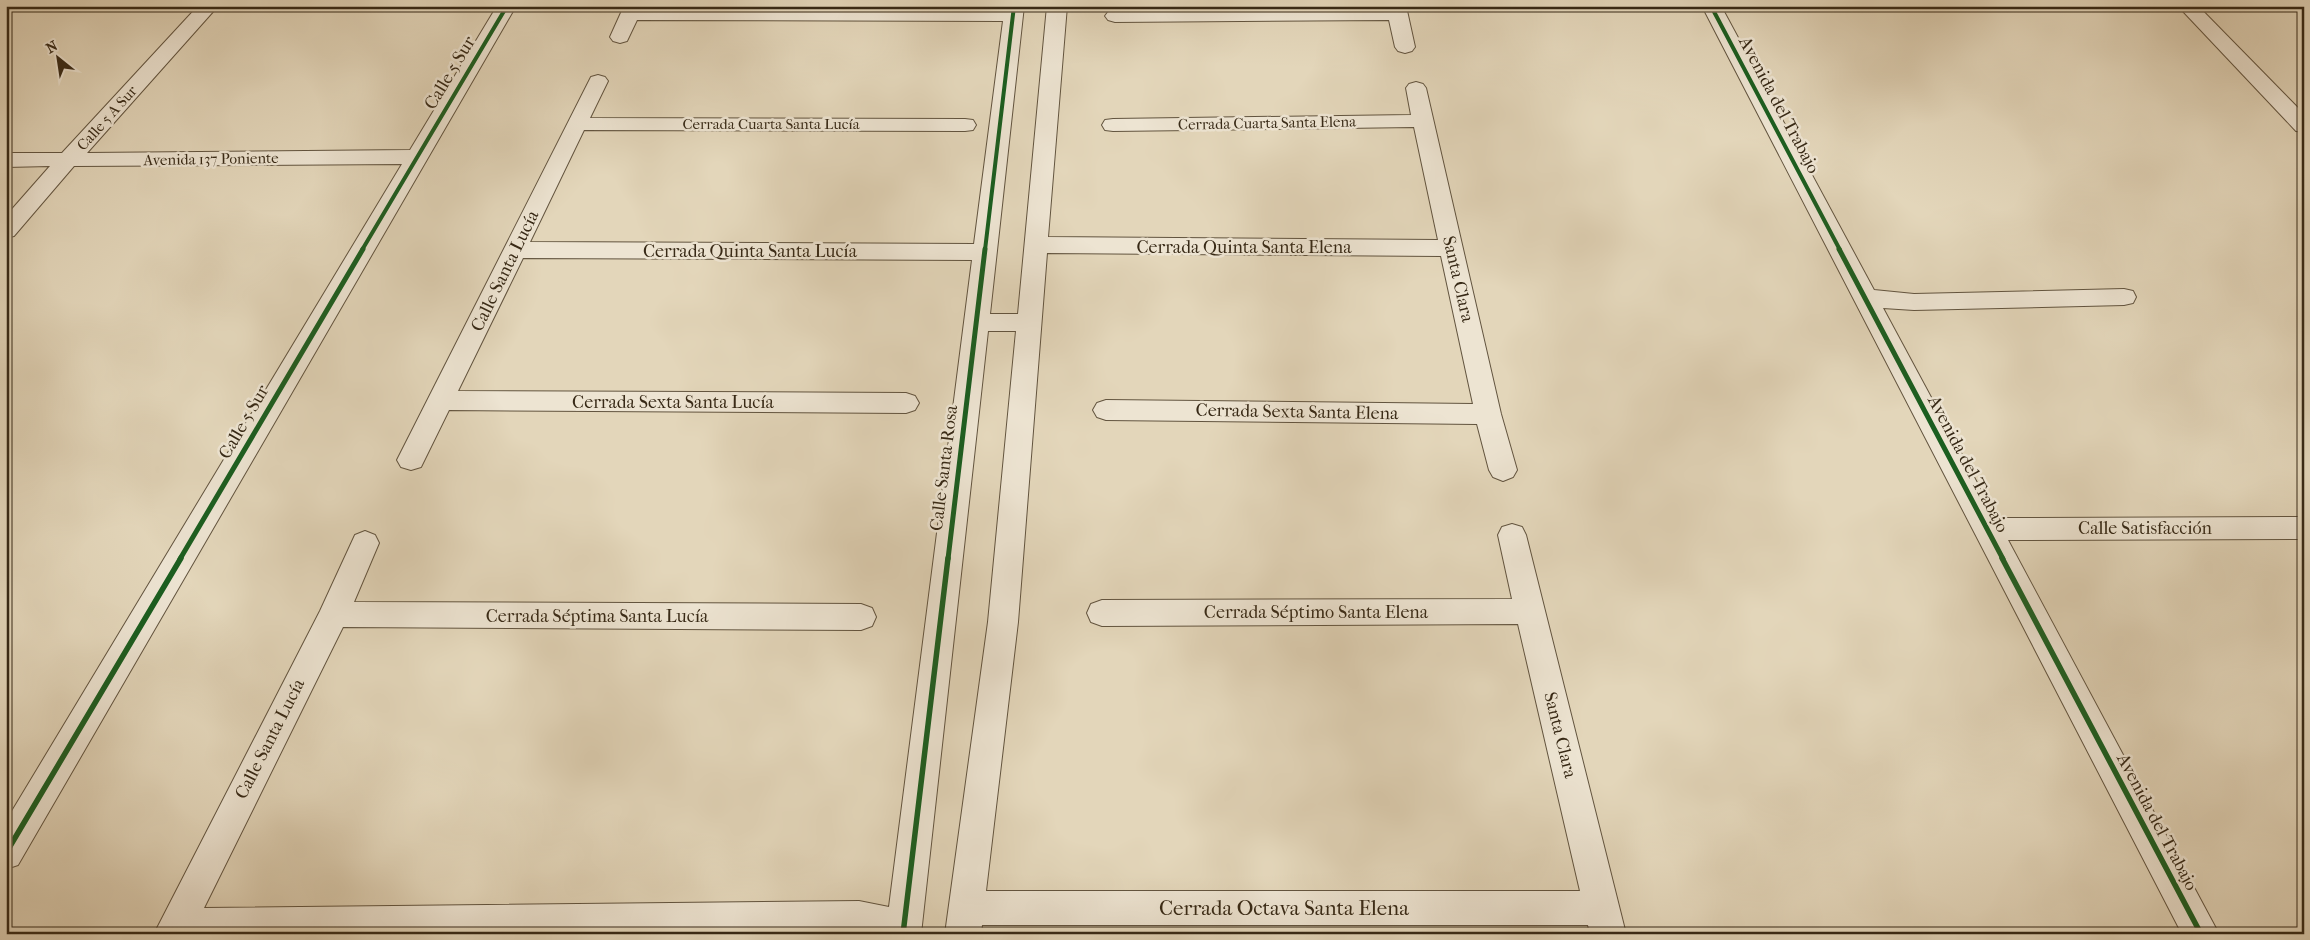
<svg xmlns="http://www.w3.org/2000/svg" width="2310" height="940" viewBox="0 0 2310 940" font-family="'IM FELL French Canon',serif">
  <rect width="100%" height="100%" fill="#e3d6ba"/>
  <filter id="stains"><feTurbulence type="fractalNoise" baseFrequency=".004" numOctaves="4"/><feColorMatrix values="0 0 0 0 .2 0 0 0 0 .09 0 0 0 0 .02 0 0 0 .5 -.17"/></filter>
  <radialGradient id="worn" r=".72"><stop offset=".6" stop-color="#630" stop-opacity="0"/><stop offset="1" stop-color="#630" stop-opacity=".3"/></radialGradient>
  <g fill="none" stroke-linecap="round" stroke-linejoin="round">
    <defs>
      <g id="street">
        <polygon points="198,6 218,6 87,153 410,150 497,6 516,6 18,865 6,869 6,821 402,164 74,166 14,236 6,238 6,216 50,166 6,167 6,153 62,153"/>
        <polygon points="624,6 643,6 643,8 1004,9 1004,6 1024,6 990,314 1018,314 1047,6 1067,6 1048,237 1438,240 1414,127 1113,131 1105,130 1102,125 1105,120 1113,119 1411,115 1406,88 1409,84 1416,82 1423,84 1426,88 1501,414 1517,470 1513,477 1503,481 1493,477 1489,470 1477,424 1106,420 1097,417 1093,410 1097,403 1106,400 1473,404 1441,256 1047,253 1018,622 986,891 1580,891 1518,624 1102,626 1091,622 1087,613 1091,604 1102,600 1512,599 1498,535 1502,527 1512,524 1522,527 1526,535 1626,934 1590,934 1588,925 982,925 981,934 945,934 988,622 1016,331 988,331 921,934 154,934 320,611 355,535 365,531 375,535 379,543 354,602 861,604 872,608 876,617 872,626 861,630 343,627 204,908 859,901 889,907 972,260 523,258 458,391 906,393 915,396 919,403 915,410 906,413 449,410 421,467 411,470 401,467 397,460 591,77 598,75 605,77 608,81 590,118 965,119 973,120 976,125 973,130 965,131 584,130 530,242 974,244 1003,21 637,20 627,41 620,43 613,41 610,37"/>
        <polygon points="1386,6 1406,6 1415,47 1412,51 1405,53 1398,51 1395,47 1389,20 1115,22 1108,20 1105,16 1108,12 1115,10 1387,8"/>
        <polygon points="1702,6 1721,6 1874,290 1914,294 2124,289 2133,291 2136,297 2133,303 2124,305 1914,310 1883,308 1996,518 2304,517 2304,539 2008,540 2219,934 2182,934"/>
        <polygon points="2178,6 2198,6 2304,114 2304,132 2296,131"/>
      </g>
    </defs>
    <use href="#street" stroke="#62543f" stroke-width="2"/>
    <use href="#street" fill="#ede4d2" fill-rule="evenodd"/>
    <defs>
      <g id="cycleway-far2">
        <polyline points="1711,6 1840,250"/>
        <polyline points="362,250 507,6"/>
        <polyline points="985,250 1014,6"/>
      </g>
      <g id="cycleway-far1">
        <polyline points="1839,249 2003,559"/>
        <polyline points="180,559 363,249"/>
        <polyline points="948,559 985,249"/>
      </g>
      <g id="cycleway">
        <polyline points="2002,558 2201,934"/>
        <polyline points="6,853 181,558"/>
        <polyline points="903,934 948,558"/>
      </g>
    </defs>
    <use href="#cycleway-far2" stroke="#ede4d2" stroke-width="6"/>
    <use href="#cycleway-far1" stroke="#ede4d2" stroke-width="8"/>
    <use href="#cycleway" stroke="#ede4d2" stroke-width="9"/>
    <use href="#cycleway-far2" stroke="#1b5e20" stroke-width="4"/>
    <use href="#cycleway-far1" stroke="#1b5e20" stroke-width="5"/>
    <use href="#cycleway" stroke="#1b5e20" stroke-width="5.5"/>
  </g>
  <g text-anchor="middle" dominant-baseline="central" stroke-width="5" stroke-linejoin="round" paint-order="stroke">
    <g font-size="15" fill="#372916" stroke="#ede4d2">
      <text transform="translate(107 118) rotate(-48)">Calle 5 A Sur</text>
      <text transform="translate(1267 123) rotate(-1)">Cerrada Cuarta Santa Elena</text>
      <text x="771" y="124">Cerrada Cuarta Santa Lucía</text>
      <text transform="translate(211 159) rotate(-1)">Avenida 137 Poniente</text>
    </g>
    <g font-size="18" fill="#372916" stroke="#ede4d2">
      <text transform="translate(450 73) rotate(-59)">Calle 5 Sur</text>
      <text transform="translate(1779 105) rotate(62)">Avenida del Trabajo</text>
      <text x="1244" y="247">Cerrada Quinta Santa Elena</text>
      <text x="750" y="251">Cerrada Quinta Santa Lucía</text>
      <text transform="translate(505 271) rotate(-64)">Calle Santa Lucía</text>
      <text transform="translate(1458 279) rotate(77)">Santa Clara</text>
      <text x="673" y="402">Cerrada Sexta Santa Lucía</text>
      <text transform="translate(1297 412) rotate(1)">Cerrada Sexta Santa Elena</text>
      <text transform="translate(244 422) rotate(-60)">Calle 5 Sur</text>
      <text transform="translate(1968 464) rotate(62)">Avenida del Trabajo</text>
      <text transform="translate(944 468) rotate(-83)">Calle Santa Rosa</text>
      <text x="2145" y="528">Calle Satisfacción</text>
      <text x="1316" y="612">Cerrada Séptimo Santa Elena</text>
      <text x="597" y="616">Cerrada Séptima Santa Lucía</text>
      <text transform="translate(1560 735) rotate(76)">Santa Clara</text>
      <text transform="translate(270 739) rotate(-63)">Calle Santa Lucía</text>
      <text transform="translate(2157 822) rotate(62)">Avenida del Trabajo</text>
    </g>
    <g font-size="21" fill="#372916" stroke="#ede4d2">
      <text x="1284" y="908">Cerrada Octava Santa Elena</text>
    </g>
  </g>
  <rect width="2310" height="940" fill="none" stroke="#e3d6ba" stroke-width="25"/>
  <rect x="8" y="8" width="2295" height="925" fill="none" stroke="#372916" stroke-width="2.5"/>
  <rect x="12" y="12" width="2285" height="915" fill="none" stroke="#372916"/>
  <g transform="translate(58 58) rotate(330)" stroke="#ede4d2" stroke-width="4" paint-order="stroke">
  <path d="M0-4L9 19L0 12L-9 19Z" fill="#372916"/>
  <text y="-8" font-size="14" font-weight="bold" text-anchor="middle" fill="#372916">N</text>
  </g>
  <rect width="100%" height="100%" filter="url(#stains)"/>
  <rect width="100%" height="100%" fill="url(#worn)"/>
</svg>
